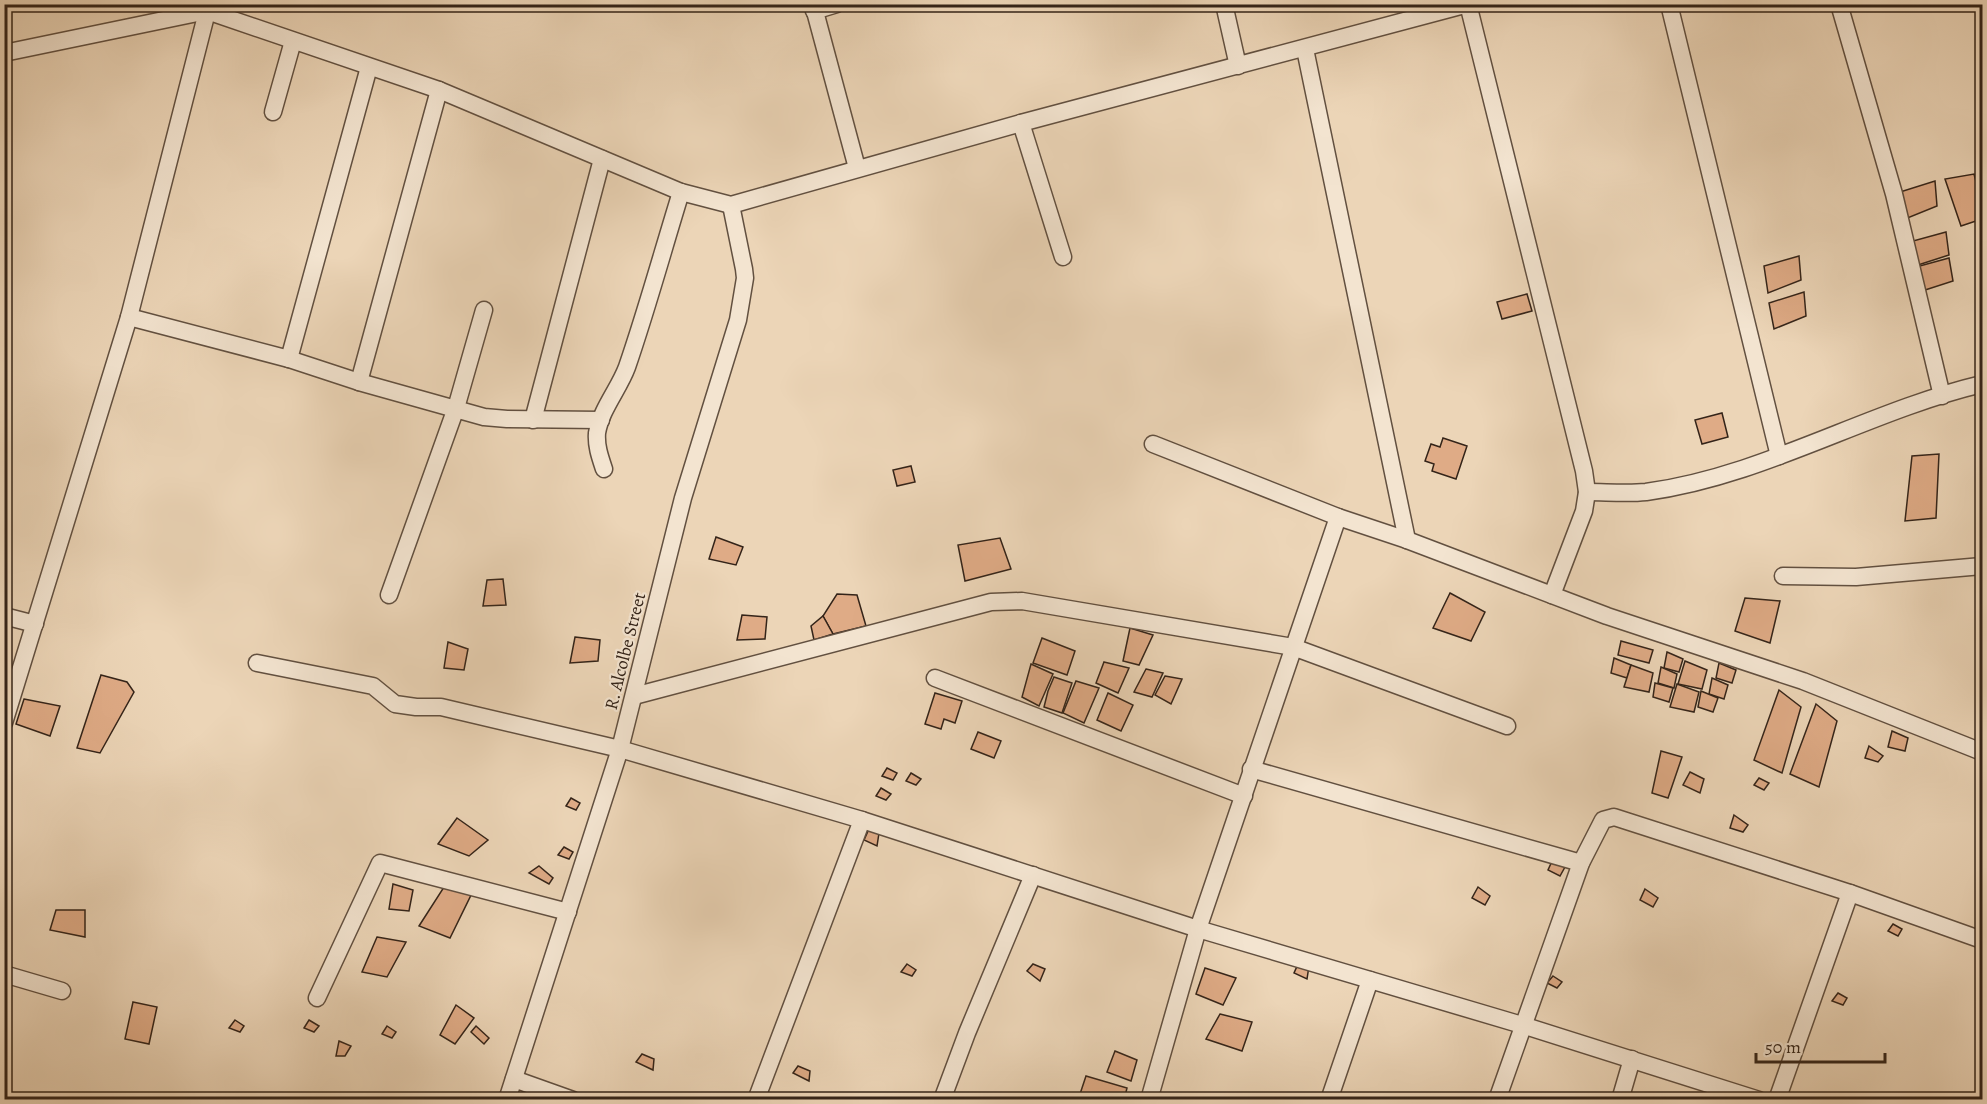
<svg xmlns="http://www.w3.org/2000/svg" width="1987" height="1104" viewBox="0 0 1987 1104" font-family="Alegreya,serif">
  <rect width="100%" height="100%" fill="#ecd5b7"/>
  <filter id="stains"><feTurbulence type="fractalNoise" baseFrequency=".00333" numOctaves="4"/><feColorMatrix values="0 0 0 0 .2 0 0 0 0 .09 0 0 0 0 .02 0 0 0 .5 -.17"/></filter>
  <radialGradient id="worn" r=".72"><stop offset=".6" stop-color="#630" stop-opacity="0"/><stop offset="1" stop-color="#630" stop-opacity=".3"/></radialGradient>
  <g fill="#dfab86" stroke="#342419" stroke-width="1.5">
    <polygon points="1974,174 1982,205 1982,219 1961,226 1945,179"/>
    <polygon points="1935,181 1937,206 1905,219 1900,192"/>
    <polygon points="1946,232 1949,255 1918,265 1913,241"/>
    <polygon points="1799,256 1801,280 1768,293 1764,266"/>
    <polygon points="1949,258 1953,281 1922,291 1916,267"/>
    <polygon points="1804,292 1806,316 1774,329 1769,303"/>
    <polygon points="1527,294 1532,311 1502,319 1497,302"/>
    <polygon points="1722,413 1728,437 1702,444 1695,420"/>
    <polygon points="1443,438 1467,446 1456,479 1432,471 1434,464 1425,461 1431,444 1440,447"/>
    <polygon points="1939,454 1936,518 1905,521 1912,456"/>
    <polygon points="911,466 915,482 897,486 893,470"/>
    <polygon points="716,537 743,547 736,565 709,559"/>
    <polygon points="1000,538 1011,569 965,581 958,545"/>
    <polygon points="503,579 506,605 483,606 487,580"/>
    <polygon points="1450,593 1485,612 1471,641 1433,628"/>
    <polygon points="837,594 857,595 866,626 833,634 823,616"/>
    <polygon points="1745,598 1780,601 1770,643 1735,631"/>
    <polygon points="742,615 767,617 765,639 737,640"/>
    <polygon points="823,616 833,634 814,640 811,626"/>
    <polygon points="1130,628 1153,635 1139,665 1123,661"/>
    <polygon points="575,637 600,640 598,661 570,663"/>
    <polygon points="1042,638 1075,651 1067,675 1033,663"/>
    <polygon points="1621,641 1653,650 1649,663 1618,655"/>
    <polygon points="448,642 468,649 464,670 444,668"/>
    <polygon points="1667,652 1683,659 1679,672 1664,668"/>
    <polygon points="1614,658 1631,665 1627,678 1611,673"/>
    <polygon points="1685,661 1707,670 1702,689 1678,684"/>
    <polygon points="1104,662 1129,668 1118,693 1096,683"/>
    <polygon points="1719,663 1736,670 1732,683 1716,678"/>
    <polygon points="1031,664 1053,674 1039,706 1022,697"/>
    <polygon points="1631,665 1653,673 1649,692 1624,687"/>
    <polygon points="1661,667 1677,674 1674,688 1658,683"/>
    <polygon points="1146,669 1163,673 1152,697 1134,692"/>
    <polygon points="101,675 127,682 134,692 100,753 77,748"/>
    <polygon points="1165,676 1182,679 1171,704 1155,695"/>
    <polygon points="1054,677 1072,683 1062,713 1044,707 1048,691"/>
    <polygon points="1712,678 1728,685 1724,699 1709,694"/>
    <polygon points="1076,681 1099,688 1084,723 1063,713"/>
    <polygon points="1655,683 1673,688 1669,702 1653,697"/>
    <polygon points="1677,684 1699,692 1694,712 1670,707"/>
    <polygon points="1779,690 1801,707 1782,773 1754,760"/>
    <polygon points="1701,691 1718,698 1713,712 1698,707"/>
    <polygon points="935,693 962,701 955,723 944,719 941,729 925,724"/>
    <polygon points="1108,693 1133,705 1121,731 1097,720"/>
    <polygon points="24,699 60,706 50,736 16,724"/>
    <polygon points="1816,704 1837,721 1819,787 1790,774"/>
    <polygon points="1892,731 1908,738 1905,751 1888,747"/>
    <polygon points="978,732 1001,741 994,758 971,749"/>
    <polygon points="1869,746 1883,756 1878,762 1865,758"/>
    <polygon points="1661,751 1682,757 1668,798 1652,793"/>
    <polygon points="887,768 897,773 893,780 882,776"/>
    <polygon points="1690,772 1704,779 1700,793 1683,785"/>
    <polygon points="911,773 921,779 916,785 906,781"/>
    <polygon points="1759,778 1769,783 1764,790 1754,785"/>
    <polygon points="881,788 891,794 886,800 876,796"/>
    <polygon points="571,798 580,803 576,810 566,806"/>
    <polygon points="1734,815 1748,825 1743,832 1730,828"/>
    <polygon points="457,818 488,840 469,856 438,844"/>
    <polygon points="869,829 879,833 877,846 864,840"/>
    <polygon points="564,847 573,852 569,859 558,855"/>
    <polygon points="1553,859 1565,867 1560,876 1548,870"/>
    <polygon points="539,866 553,878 549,884 529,873"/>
    <polygon points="393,884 413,890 409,911 389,909"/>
    <polygon points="444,887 473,891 450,938 419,926"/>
    <polygon points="1478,887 1490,896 1485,905 1472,898"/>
    <polygon points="1645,889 1658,898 1653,907 1640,900"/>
    <polygon points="56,910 85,910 85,937 50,930"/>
    <polygon points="1893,924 1902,929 1898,936 1888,931"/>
    <polygon points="377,937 406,942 387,977 362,972"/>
    <polygon points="1299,962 1309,966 1307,979 1294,973"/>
    <polygon points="907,964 916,970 912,976 901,972"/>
    <polygon points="1033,964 1045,969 1040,981 1027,971"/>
    <polygon points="1205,968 1236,978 1223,1005 1196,994"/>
    <polygon points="1553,976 1562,982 1557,988 1547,983"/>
    <polygon points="1838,993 1847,998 1843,1005 1832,1001"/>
    <polygon points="133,1002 157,1007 149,1044 125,1039"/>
    <polygon points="456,1005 474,1018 455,1044 440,1035"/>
    <polygon points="1220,1014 1252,1022 1242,1051 1206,1039"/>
    <polygon points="235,1020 244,1026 240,1032 229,1028"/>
    <polygon points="309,1020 319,1026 314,1032 304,1028"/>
    <polygon points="387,1026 396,1032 392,1038 382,1034"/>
    <polygon points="476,1026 489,1038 484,1044 471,1032"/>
    <polygon points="339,1041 351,1046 345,1056 336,1056"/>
    <polygon points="1115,1051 1137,1060 1131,1081 1107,1072"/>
    <polygon points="642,1054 654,1059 653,1070 636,1062"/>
    <polygon points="798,1066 810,1071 809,1081 793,1073"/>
    <polygon points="1086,1076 1127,1088 1124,1100 1078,1100"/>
  </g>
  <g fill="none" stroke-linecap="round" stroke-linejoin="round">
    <defs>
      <g id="minor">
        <polyline points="813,4 857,168"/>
        <polyline points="1224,4 1238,66"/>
        <polyline points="1468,4 1584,471 1587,492 1584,511 1552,595"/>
        <polyline points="1669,4 1779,456"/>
        <polyline points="1839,4 1894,194 1942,396"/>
        <polyline points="814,11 837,4"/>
        <polyline points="1305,49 1407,540"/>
        <polyline points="4,53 207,11 439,90 681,192 731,205 1021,123 1468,4"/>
        <polyline points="273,112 293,41"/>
        <polyline points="1021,123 1063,257"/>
        <polyline points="129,317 289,359 359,382 484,417 507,419 601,420"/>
        <polyline points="289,359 369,67"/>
        <polyline points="359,382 439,90"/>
        <polyline points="533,420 602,159"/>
        <polyline points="1153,444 1338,517 1407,540 1607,616 1803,681 1982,752"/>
        <path d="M604 469C600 457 596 446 597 433 601 409 619 389 627 367 647 309 663 250 681 192"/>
        <path d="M1587 492C1606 492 1627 494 1646 492 1764 476 1868 411 1982 384"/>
        <polyline points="1783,576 1856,577 1982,566"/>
        <polyline points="389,595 456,408 484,310"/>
        <polyline points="4,616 35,624"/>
        <polyline points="257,663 373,686 395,704 416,707 441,707 620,749 862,820 1198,929 1522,1025 1759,1100"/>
        <polyline points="935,678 1244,796"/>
        <polyline points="634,696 991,602 1022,601 1293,647 1507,726"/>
        <polyline points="4,723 129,317 209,4"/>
        <polyline points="1251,769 1581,863"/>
        <polyline points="4,974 62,991"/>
        <polyline points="317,998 380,863 568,912"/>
        <polyline points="514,1079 573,1100"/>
        <polyline points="507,1100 620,749 683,498 738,320 745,278 744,269 731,205"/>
        <polyline points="756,1100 862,820"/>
        <polyline points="942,1100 967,1033 1033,875"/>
        <polyline points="1149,1100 1198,929 1338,517"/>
        <polyline points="1329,1100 1370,980"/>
        <polyline points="1497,1100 1581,863 1603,820 1614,817 1850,893 1982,940"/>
        <polyline points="1620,1100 1632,1059"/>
        <polyline points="1777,1100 1850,893"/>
      </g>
    </defs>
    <use href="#minor" stroke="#625040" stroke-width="19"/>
    <use href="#minor" stroke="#f3e4d0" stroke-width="16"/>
  </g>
  <g text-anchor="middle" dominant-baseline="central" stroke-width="4.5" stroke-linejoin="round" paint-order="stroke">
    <g font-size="18" fill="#342419" stroke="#f3e4d0">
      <text transform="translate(625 651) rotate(-76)">R. Alcolbe Street</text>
    </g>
  </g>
  <rect width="1987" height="1104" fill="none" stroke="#ecd5b7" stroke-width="24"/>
  <rect x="6" y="6" width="1975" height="1092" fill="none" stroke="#342419" stroke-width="3"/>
  <rect x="12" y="12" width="1963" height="1080" fill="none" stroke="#342419" stroke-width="1.5"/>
  <path d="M1756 1053v9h129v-9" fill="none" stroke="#342419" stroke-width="3"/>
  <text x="1765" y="1053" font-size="18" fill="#342419" stroke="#f3e4d0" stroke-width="4.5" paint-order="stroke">50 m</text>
  <rect width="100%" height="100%" filter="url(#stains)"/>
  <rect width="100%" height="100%" fill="url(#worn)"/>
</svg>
